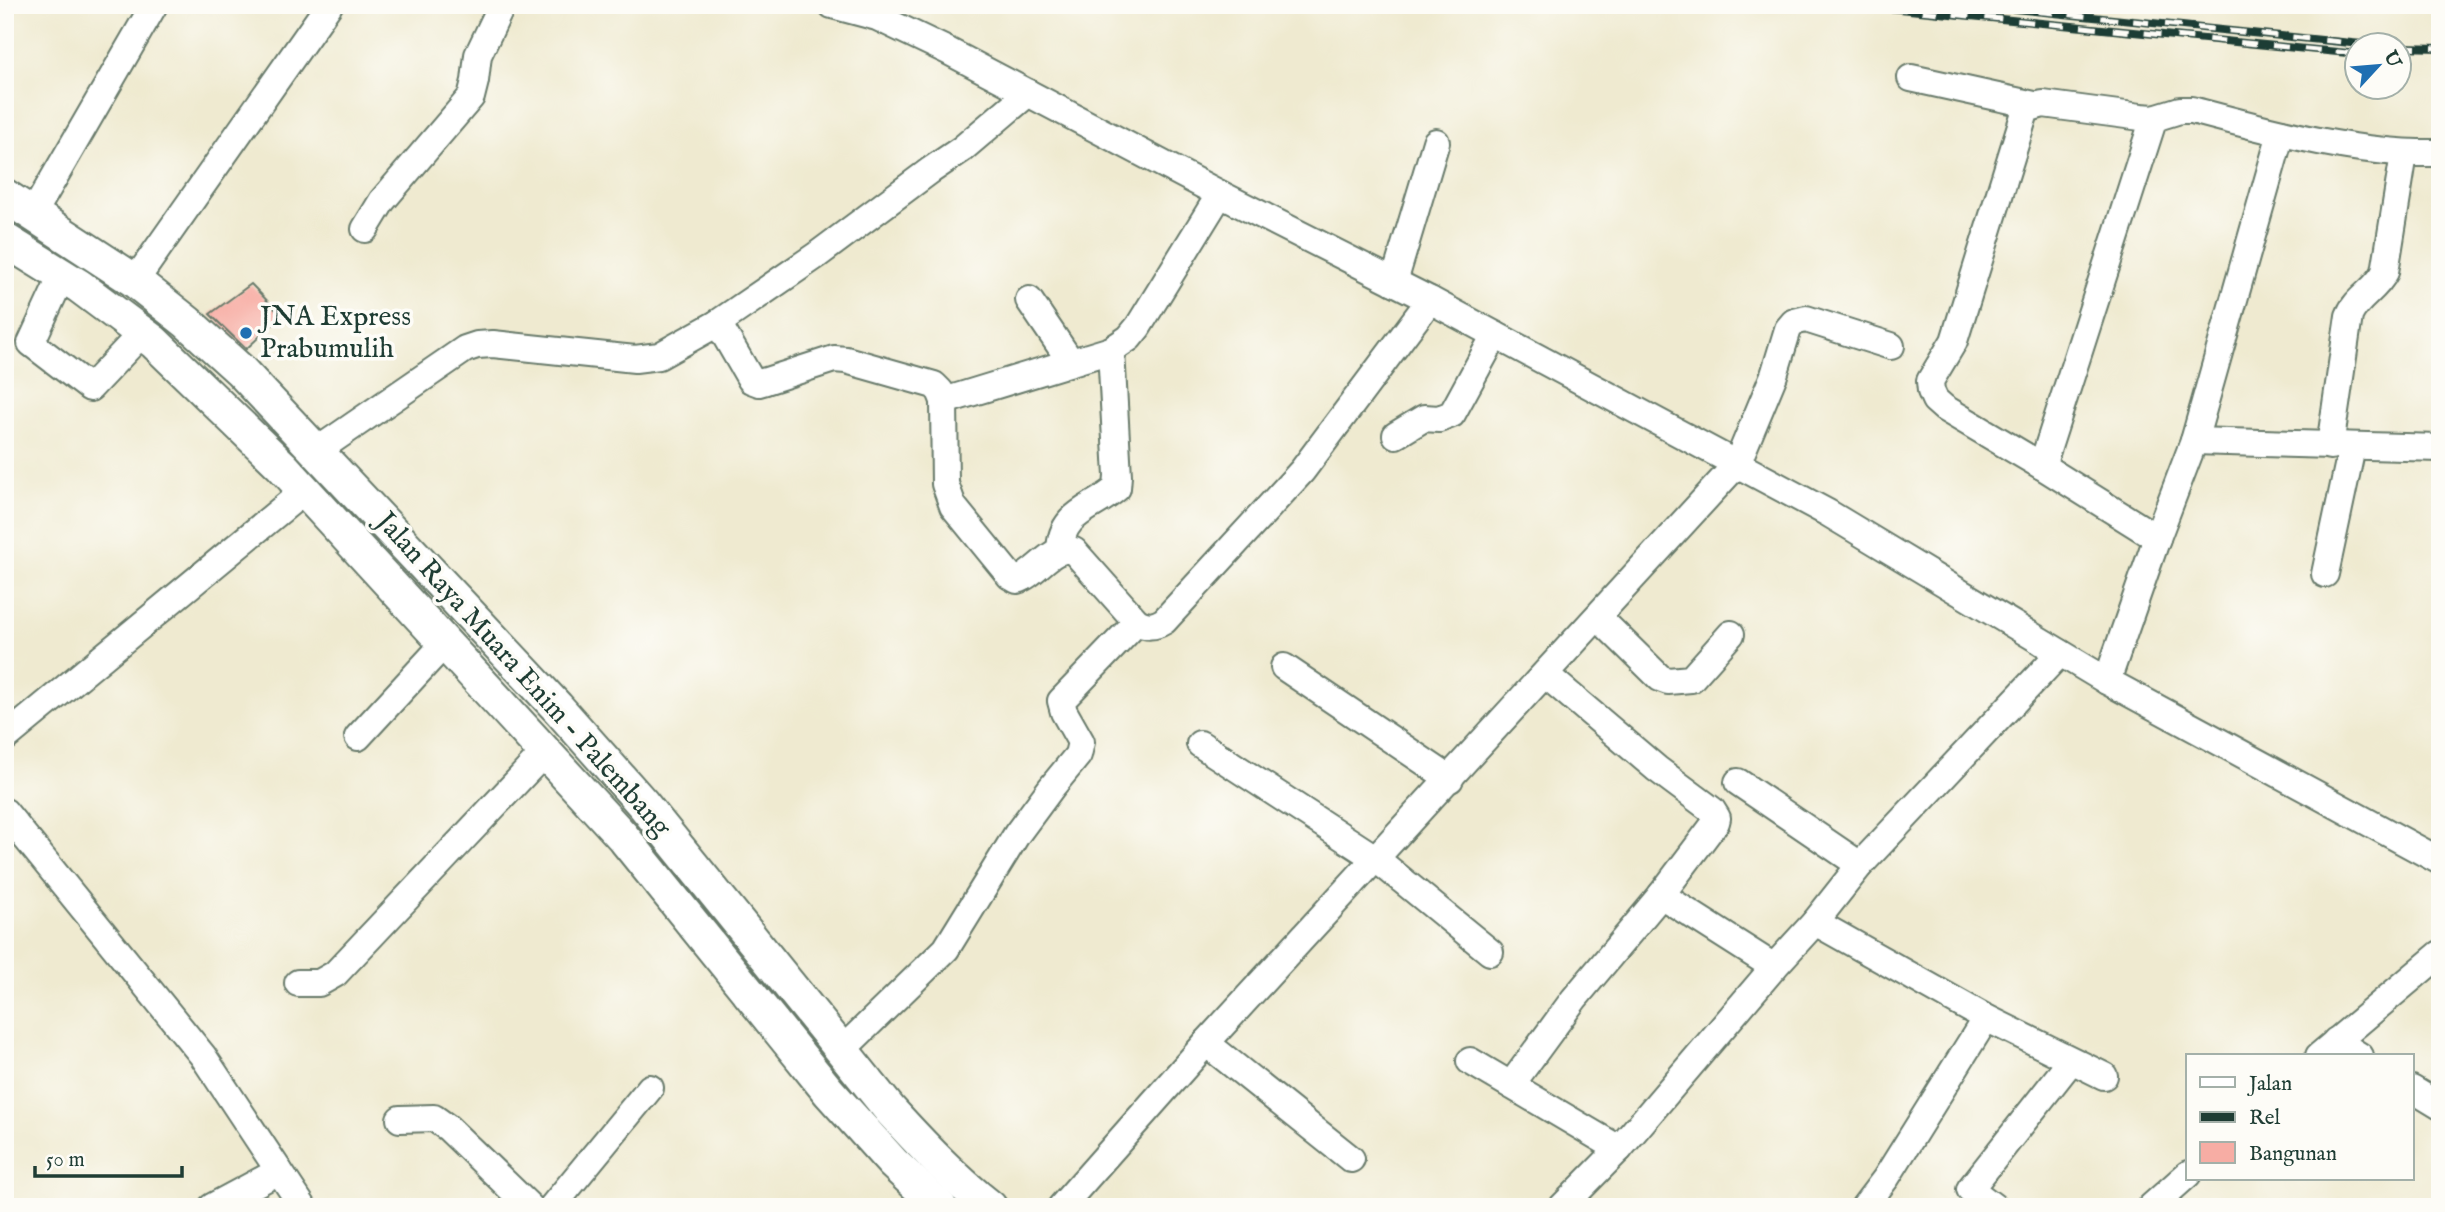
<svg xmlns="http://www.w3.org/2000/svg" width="2445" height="1212" viewBox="0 0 2445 1212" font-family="'IM FELL English',serif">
  <rect width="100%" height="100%" fill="#fdfcf7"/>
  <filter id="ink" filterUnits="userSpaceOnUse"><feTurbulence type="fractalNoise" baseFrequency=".0143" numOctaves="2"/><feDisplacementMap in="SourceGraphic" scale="14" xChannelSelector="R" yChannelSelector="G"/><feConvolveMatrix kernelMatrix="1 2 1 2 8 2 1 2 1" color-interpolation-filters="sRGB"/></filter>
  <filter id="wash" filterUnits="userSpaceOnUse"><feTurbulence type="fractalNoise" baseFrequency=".00686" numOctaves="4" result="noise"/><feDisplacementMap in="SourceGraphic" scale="28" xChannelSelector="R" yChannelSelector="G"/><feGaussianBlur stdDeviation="1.57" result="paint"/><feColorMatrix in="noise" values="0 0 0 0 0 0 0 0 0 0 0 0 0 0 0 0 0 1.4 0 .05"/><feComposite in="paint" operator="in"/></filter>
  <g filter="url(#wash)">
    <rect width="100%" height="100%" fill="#efead0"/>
    <g id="blocks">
      <polygon fill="#f7ada4" points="251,284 282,316 246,349 210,314"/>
    </g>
  </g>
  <g filter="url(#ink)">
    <use href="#blocks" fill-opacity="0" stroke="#687a6b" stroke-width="2"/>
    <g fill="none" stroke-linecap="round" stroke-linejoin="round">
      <defs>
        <g id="minor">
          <polyline points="832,5 877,17 948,51 1220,194 1430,300 1828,513 2107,681 2440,861"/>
          <polyline points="1911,78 2034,105"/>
          <polyline points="33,214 154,5"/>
          <polyline points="365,229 382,201 471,97 475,81 478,55 502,5"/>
          <polyline points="62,276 31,343 90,388 142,333"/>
          <polyline points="135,281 329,5"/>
          <polyline points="1394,282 1436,142"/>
          <polyline points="1029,300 1071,362"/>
          <path d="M718 323 751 380 759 383 766 381 834 359 846 360 934 385 940 391 944 401 945 484 953 506 1010 576 1017 580C1036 575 1053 543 1074 551L1137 622C1147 627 1154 627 1164 621L1302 471 1430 300"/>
          <polyline points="944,401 1111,350 1129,338 1138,327 1220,194"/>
          <polyline points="1396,435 1424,418 1439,419 1452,414 1495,335"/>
          <polyline points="2194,441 2440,448"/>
          <path d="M2330 446 2349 316C2356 298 2376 290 2385 272L2404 154"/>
          <polyline points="318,450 465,349 477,345 493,344 635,359 659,356 718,323 817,255 931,170 962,149 1028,93"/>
          <polyline points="2042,466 2154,118"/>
          <path d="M2157 538 2042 466 1944 408 1935 400 1931 391 1930 381 1954 341 2026 109 2043 104 2141 117 2154 118 2180 110H2192C2271 131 2357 155 2440 153"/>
          <path d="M1060 551C1061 512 1092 510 1117 488L1118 476 1111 350"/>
          <polyline points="2325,574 2352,447"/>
          <polyline points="1598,617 1660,678 1668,681 1691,679 1731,634"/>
          <polyline points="1284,667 1450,779"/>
          <polyline points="2107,681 2157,538 2194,441 2281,133"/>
          <polyline points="358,737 446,642"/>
          <polyline points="5,738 304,491"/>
          <polyline points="1200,744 1375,858 1490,952"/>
          <polyline points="1738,782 1860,865"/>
          <polyline points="5,812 203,1056 303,1207"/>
          <polyline points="1661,895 1774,967"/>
          <polyline points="1815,922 1986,1018 1886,1178 1864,1207"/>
          <polyline points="298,983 319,983 335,974 545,752"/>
          <polyline points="1986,1018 2104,1076"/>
          <polyline points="2336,1041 2360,1056"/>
          <polyline points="1206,1043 1351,1159"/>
          <polyline points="841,1051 946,949 1017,834 1051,788 1078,755 1081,742 1064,712 1061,701 1137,622"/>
          <polyline points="2319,1056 2440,954"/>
          <polyline points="1470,1061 1619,1149"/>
          <polyline points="1511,1085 1574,999 1661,895 1716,822 1717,818 1712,810 1657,769 1545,674"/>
          <polyline points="2412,1089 2440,1106"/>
          <polyline points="400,1119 434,1118 448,1128 530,1207"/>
          <polyline points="212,1207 279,1171"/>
          <polyline points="552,1207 650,1088"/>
          <polyline points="1061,1207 1206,1043 1737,464 1774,375 1788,329 1794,322 1806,319 1891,346"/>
          <polyline points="1562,1207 1619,1149 1774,967 1815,922 1860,865 2060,653"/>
          <polyline points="1994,1207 1970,1189 2071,1061"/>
          <polyline points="2151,1207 2188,1174"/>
        </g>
        <g id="major">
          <path d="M5 196 135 281 187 322 240 370 557 707 643 804 890 1110C921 1144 953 1178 990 1207"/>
          <polyline points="5,240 79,286 154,342 282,466 623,837 829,1092 893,1163 940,1207"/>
        </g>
      </defs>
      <use href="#minor" stroke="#687a6b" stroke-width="30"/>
      <use href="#major" stroke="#687a6b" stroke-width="37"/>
      <use href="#minor" stroke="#fff" stroke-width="26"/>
      <use href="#major" stroke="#fff" stroke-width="33"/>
      <defs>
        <g id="rail">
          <polyline points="1858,5 2358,54"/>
          <polyline points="1974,5 2381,46"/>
          <polyline points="2400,47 2440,48"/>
        </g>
      </defs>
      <use href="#rail" stroke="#1f3d34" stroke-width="8"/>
      <use href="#rail" stroke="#fdfcf7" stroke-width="5" stroke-dasharray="16" stroke-linecap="butt"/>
    </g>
  </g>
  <circle fill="#1f6fb2" stroke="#fdfcf7" stroke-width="2.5" cx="246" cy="333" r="7"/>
  <g text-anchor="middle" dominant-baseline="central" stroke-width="7" stroke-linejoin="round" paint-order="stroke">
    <g font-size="28" fill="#1f3d34" stroke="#fdfcf7" text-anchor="start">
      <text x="260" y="317">JNA Express<tspan x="260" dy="32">Prabumulih</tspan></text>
    </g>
    <g font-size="28" fill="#1f3d34" stroke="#fdfcf7">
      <text transform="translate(523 675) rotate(48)">Jalan Raya Muara Enim - Palembang</text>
    </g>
  </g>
  <rect width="2445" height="1212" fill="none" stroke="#fdfcf7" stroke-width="28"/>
  <rect x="2186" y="1054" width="228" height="126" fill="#fdfcf7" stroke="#a4b0a9" stroke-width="2"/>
  <rect x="2200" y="1077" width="35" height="10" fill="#ffffff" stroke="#a4b0a9" stroke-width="2"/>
  <text x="2249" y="1090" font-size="21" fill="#1f3d34">Jalan</text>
  <rect x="2200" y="1112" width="35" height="10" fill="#1f3d34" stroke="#a4b0a9" stroke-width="2"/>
  <text x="2249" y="1124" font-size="21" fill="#1f3d34">Rel</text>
  <rect x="2200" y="1142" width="35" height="21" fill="#f7ada4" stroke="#a4b0a9" stroke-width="2"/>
  <text x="2249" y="1160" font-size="21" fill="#1f3d34">Bangunan</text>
  <g transform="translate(2378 66) rotate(64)"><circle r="33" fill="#fdfcf7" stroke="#a4b0a9" stroke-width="2"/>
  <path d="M0-5L12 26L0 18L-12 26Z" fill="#1f6fb2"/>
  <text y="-10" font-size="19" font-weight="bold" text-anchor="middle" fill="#1f3d34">U</text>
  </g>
  <path d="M35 1166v10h147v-10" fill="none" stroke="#1f3d34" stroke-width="3.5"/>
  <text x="46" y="1166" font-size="21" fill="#1f3d34" stroke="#fdfcf7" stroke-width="5" paint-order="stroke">50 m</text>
</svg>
